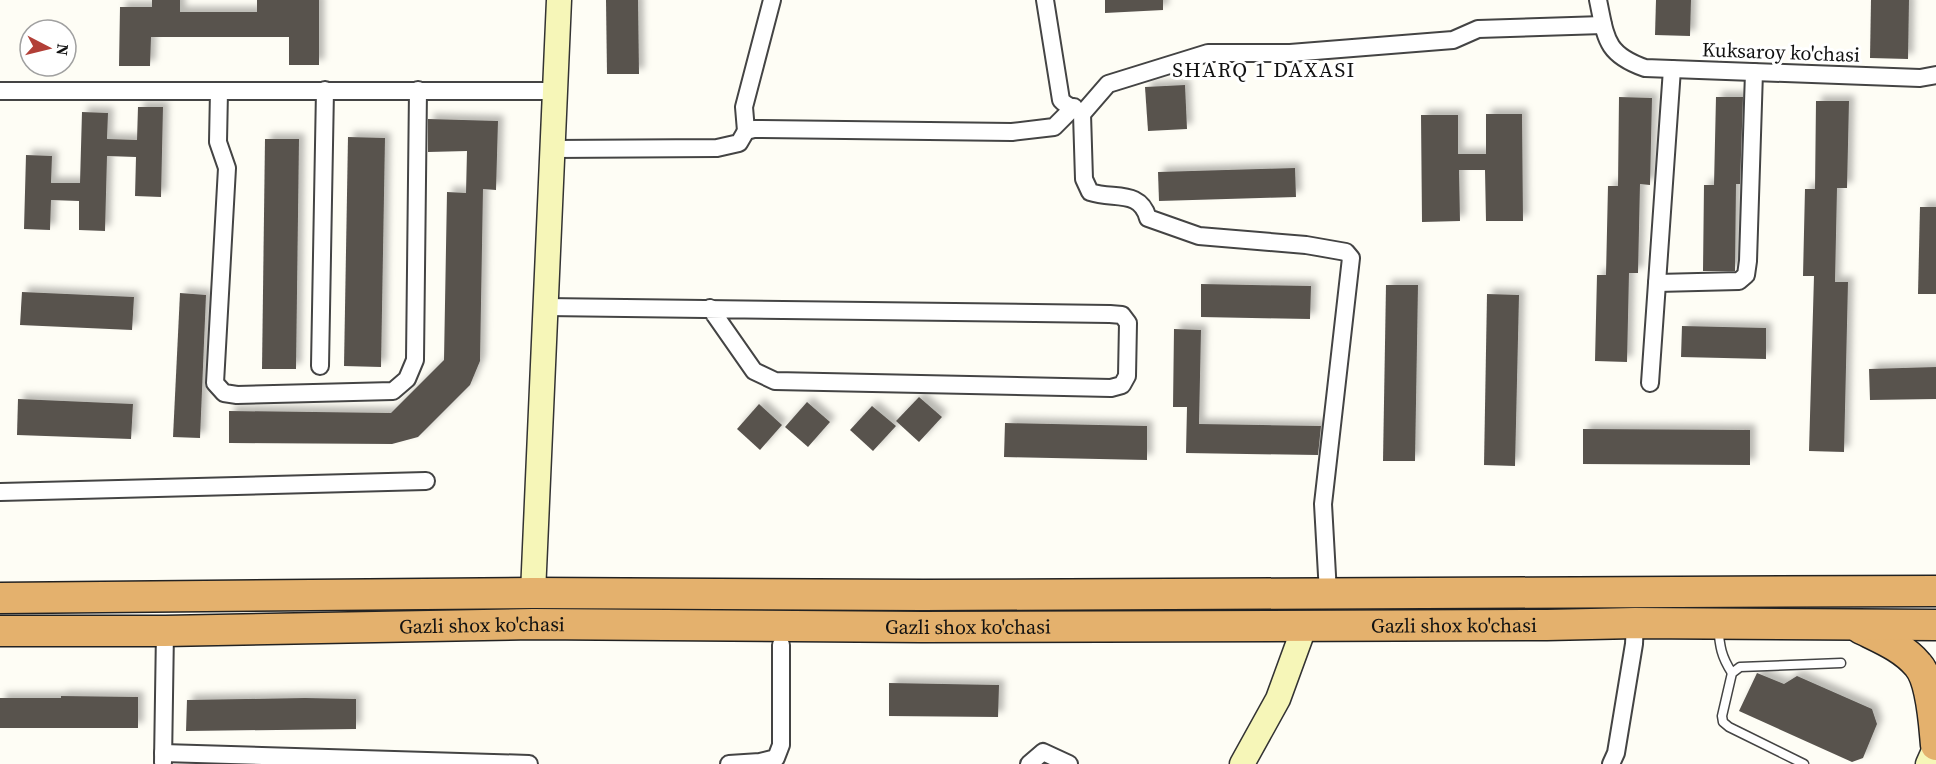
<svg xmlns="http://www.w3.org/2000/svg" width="1936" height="764" viewBox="0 0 1936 764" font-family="'Source Serif 4',serif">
  <defs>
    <filter id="shadow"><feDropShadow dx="5.5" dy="-5.5" stdDeviation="3" flood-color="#0004"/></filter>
  </defs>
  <rect width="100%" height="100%" fill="#fefdf5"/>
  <g fill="#58534e" filter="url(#shadow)">
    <polygon points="152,0 180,0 180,12 257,12 257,0 319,0 319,65 289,65 289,37 151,37 150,66 119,66 120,7 152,7"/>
    <polygon points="606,0 638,0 639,74 607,74"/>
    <polygon points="1105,0 1163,0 1163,10 1105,13"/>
    <polygon points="1656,0 1691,0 1690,36 1655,35"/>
    <polygon points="1871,0 1909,0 1908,59 1870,58"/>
    <polygon points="1185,85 1187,129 1148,131 1145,87"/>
    <polygon points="1619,97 1652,98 1650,185 1640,184 1638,273 1629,273 1627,362 1595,361 1597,275 1606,275 1608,186 1618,186"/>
    <polygon points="1716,97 1743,97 1740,184 1736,184 1735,271 1703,271 1704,185 1714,185"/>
    <polygon points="1816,101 1849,101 1847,188 1837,188 1835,282 1848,282 1844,452 1809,451 1814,276 1803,276 1805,189 1815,189"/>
    <polygon points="138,107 163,107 161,197 135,196 136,157 107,156 105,231 79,230 79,201 51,200 50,230 24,229 26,155 52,156 51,183 80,183 82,112 108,113 107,139 137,140"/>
    <polygon points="1486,114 1522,114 1523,221 1486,221 1485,170 1459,170 1460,221 1422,222 1421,115 1458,115 1458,154 1486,154"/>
    <polygon points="428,119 498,121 496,190 483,189 480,361 470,385 418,437 392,444 229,443 229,411 391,413 444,360 447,192 466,193 467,151 428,152"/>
    <polygon points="348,137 385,138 381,367 344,366"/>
    <polygon points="265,139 299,139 296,369 262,369"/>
    <polygon points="1295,168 1296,197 1159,201 1158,172"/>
    <polygon points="1920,207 1936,207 1936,294 1918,294"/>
    <polygon points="1201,284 1311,286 1310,319 1201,317"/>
    <polygon points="1386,285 1418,285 1415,461 1383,461"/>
    <polygon points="22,292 134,297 132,330 20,325"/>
    <polygon points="180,293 206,295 200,438 173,437"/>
    <polygon points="1487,294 1519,295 1515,466 1484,465"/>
    <polygon points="1682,326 1766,328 1766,359 1681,357"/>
    <polygon points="1174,329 1201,330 1199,424 1321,426 1318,455 1186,453 1187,407 1173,407"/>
    <polygon points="1936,367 1936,399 1870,400 1869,369"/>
    <polygon points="919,397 942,417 919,442 896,421"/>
    <polygon points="18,399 133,404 131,439 17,435"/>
    <polygon points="807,402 830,422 808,447 785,427"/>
    <polygon points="759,404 782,425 760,450 737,429"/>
    <polygon points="872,406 896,426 873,451 850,430"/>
    <polygon points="1005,423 1147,426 1147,460 1004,457"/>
    <polygon points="1583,429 1750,430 1750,465 1583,464"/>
    <polygon points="1757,673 1784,684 1797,676 1872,709 1877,724 1863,758 1852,762 1739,711"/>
    <polygon points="889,683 999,685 998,717 889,716"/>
    <polygon points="61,696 138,697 138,728 0,728 0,698 61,698"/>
    <polygon points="305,698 356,699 356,729 186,731 187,700"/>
  </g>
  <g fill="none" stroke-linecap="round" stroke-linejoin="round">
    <defs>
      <g id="lane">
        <path d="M1718 627C1720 647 1721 656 1732 673"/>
        <polyline points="1804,764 1729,727 1723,722 1722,716 1732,673 1740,667 1841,663"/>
      </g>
      <g id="street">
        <path d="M1045 0 1061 100C1067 107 1075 108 1082 114L1084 179 1090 192C1114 200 1140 189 1148 218L1199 236 1306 245 1346 252 1351 258 1323 504 1328 593"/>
        <path d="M1598 0C1606 38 1605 54 1645 68L1920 78 1936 75"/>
        <polyline points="0,91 556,91"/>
        <polyline points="219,91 218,142 227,168 215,383 224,393 237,395 393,391 407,379 415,360 418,90"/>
        <polyline points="1082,114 1108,84 1208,53 1290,53 1453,40 1478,29 1603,25"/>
        <polyline points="746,131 744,107 772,0"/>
        <polyline points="553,149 717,148 739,143 746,131 754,129 1012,132 1054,127 1074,107"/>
        <polyline points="1657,283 1739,281 1746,275 1748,261 1754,72"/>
        <polyline points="546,307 1110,314 1122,315 1128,323 1127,376 1122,385 1111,388 775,381 754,371 710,308"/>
        <polyline points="320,366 325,90"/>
        <polyline points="1650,383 1672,69"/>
        <polyline points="0,492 426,481"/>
        <polyline points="163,753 529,764"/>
        <polyline points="163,762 165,631"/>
        <polyline points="729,764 760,762 776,758 781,745 781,645"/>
        <polyline points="1029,764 1043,752 1069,764"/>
        <polyline points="1611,764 1616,753 1634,644 1635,623"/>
      </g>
      <g id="secondary">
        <polyline points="533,593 559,0"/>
        <polyline points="1242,764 1278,699 1305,625"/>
        <polyline points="1928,764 1936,746"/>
      </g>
      <g id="highway">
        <polyline points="0,598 533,593 923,595 1936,591"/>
        <path d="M1860 628C1880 638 1903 647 1918 665 1932 681 1934 724 1936 745"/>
        <path id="s1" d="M0 631H165L533 624 922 627 1547 625 1635 623 1936 625"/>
      </g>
    </defs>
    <use href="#lane" stroke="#444" stroke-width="11"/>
    <use href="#street" stroke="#444" stroke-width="20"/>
    <use href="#secondary" stroke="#333" stroke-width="27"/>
    <use href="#highway" stroke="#222" stroke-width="33"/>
    <use href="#lane" stroke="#fff" stroke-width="8"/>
    <use href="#street" stroke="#fff" stroke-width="16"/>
    <use href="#secondary" stroke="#f6f6b8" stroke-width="24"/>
    <use href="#highway" stroke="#e4b16d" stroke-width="30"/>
  </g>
  <g text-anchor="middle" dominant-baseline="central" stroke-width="6" stroke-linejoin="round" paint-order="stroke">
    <g font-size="20" fill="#111" stroke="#fff">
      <text transform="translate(1781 52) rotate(2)">Kuksaroy ko'chasi</text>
      <text stroke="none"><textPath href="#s1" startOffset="1454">Gazli shox ko'chasi</textPath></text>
      <text stroke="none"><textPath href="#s1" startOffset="482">Gazli shox ko'chasi</textPath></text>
      <text stroke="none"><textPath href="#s1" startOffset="968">Gazli shox ko'chasi</textPath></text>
    </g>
    <g font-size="21" letter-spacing="1.5" fill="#111" stroke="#fff">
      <text x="1264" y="69">SHARQ 1 DAXASI</text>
    </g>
  </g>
  <g transform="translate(48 48) rotate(97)"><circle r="28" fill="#ffffff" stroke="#a0a0a0" stroke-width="1.5"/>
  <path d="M0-4.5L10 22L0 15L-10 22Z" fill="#b23f37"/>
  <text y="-9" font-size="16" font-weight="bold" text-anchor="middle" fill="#111111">N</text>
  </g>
</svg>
